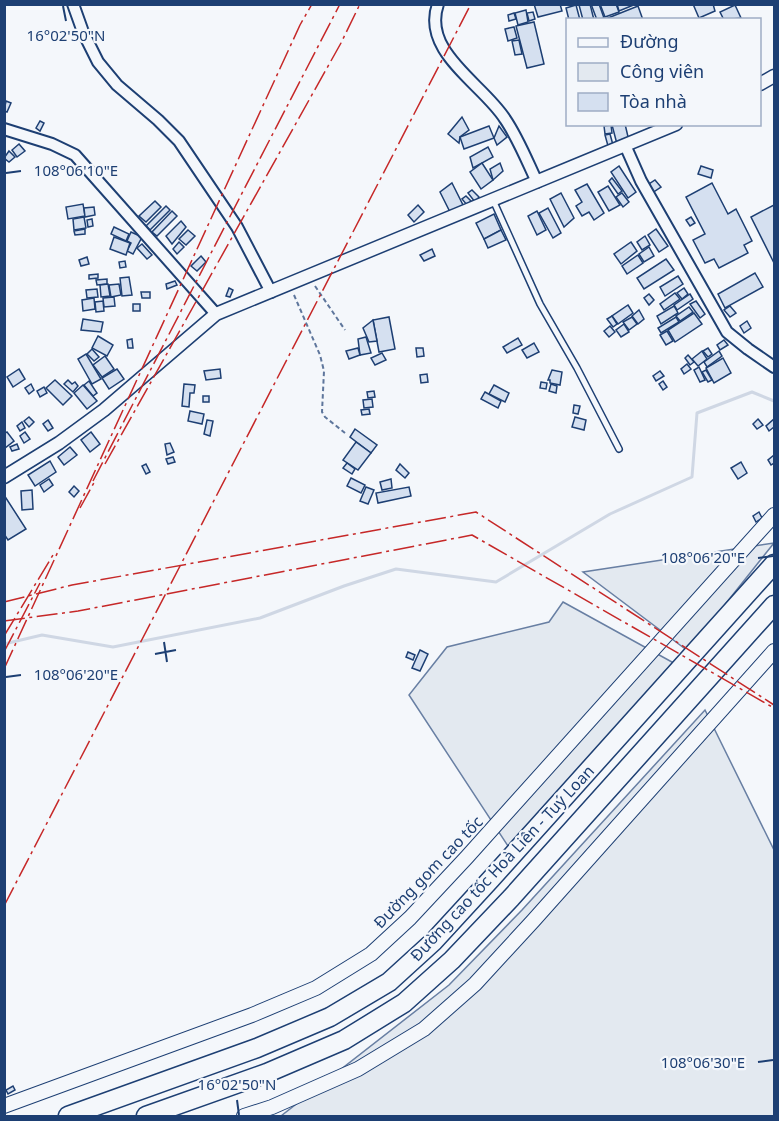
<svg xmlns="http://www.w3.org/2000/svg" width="779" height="1121" viewBox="0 0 779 1121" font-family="'Noto Sans',sans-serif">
  <rect width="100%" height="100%" fill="#f4f7fb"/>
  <g fill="#e3e9f0" stroke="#687fa3" stroke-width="1.5">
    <polygon points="774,543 688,651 583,572"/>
    <polygon points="563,602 681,667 510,849 409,695 447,647 549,622"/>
    <polygon points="705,710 774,850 774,1116 281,1116 449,985 522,910"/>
  </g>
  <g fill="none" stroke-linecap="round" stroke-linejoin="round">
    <polyline stroke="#cfd7e4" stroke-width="3" points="4,644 42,635 113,647 260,618 344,586 396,569 496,582 610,514 692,477 697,413 752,392 774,401"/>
  </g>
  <g fill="#d5e0f0" stroke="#1d3f73" stroke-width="1.5">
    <polygon points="534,4 560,4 562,11 538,17"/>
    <polygon points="590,4 594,20 583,20 579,5"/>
    <polygon points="591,4 599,4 604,18 597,20"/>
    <polygon points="600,4 616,4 619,12 605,17"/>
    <polygon points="617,4 636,4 619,11"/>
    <polygon points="693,4 713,4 715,11 699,18"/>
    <polygon points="576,5 580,20 569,20 566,8"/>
    <polygon points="735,5 741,18 724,20 720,12"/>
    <polygon points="638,6 643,20 603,20"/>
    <polygon points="526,10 528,22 518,25 515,13"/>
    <polygon points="533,12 535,19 529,21 527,13"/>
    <polygon points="514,13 516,19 509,21 508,15"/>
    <polygon points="534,22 544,64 527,68 516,26"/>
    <polygon points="514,27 517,38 508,41 505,29"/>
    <polygon points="519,40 522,54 515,55 512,41"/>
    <polygon points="6,101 11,103 7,112 4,111"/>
    <polygon points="462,117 469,130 460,137 459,143 448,134"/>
    <polygon points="40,121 44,123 40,131 36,128"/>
    <polygon points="625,124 629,141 617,144 612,125"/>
    <polygon points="611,125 612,133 605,134 604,126"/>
    <polygon points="489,126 494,138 464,149 460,137"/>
    <polygon points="499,126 507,137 497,145 494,138"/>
    <polygon points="610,134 613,145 608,146 605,135"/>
    <polygon points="19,144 25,151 17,157 12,150"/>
    <polygon points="488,147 493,157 473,168 470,157"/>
    <polygon points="9,151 15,157 9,162 4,158"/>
    <polygon points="482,163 493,180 481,189 470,172"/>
    <polygon points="500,163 503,171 493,180 490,169"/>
    <polygon points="619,166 636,192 628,198 611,172"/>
    <polygon points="701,166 713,170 711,178 698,174"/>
    <polygon points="612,178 622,191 618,194 609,181"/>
    <polygon points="655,180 661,187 652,193 646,186"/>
    <polygon points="452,183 463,205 450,212 440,192"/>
    <polygon points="712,183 728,214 736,209 752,241 744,245 748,253 719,268 714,259 705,263 693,240 705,234 686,197"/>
    <polygon points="587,184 604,213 594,220 589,212 582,216 576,206 582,202 575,190"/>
    <polygon points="608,186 620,205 609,211 598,192"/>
    <polygon points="472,190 479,197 475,202 468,193"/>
    <polygon points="561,193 574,218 564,227 550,199"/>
    <polygon points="622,193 629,202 623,207 616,197"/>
    <polygon points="466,196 471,201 467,205 462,199"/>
    <polygon points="155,201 161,207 146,222 139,216"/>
    <polygon points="83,204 85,216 68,219 66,207"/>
    <polygon points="418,205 424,212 414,222 408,215"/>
    <polygon points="774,205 774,263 751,217"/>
    <polygon points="166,206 170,210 150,230 146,226"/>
    <polygon points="94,207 95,215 85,217 84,208"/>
    <polygon points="548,208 561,233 553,238 539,213"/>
    <polygon points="172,211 177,216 157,236 152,232"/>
    <polygon points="537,211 546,230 537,235 528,216"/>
    <polygon points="494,214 501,230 484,239 476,223"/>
    <polygon points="84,217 86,228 74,230 73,219"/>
    <polygon points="691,217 695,223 690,226 686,220"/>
    <polygon points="92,219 93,226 88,227 87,220"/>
    <polygon points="181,221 186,227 172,244 166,236"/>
    <polygon points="114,227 129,234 126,241 111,234"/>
    <polygon points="85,229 85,234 75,235 74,231"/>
    <polygon points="656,229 668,246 659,252 648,235"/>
    <polygon points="188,230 195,236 186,245 179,239"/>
    <polygon points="501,230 506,240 488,248 484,239"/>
    <polygon points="131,232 142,237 133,254 127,251 131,243 127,241"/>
    <polygon points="645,236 650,245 642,250 637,242"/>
    <polygon points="114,237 130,243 126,255 110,249"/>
    <polygon points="179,242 184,247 177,254 173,249"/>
    <polygon points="631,242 637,251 621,264 614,254"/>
    <polygon points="142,244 152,255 147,259 137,248"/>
    <polygon points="649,247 654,256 644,262 639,254"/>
    <polygon points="432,249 435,256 424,261 420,255"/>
    <polygon points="638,255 643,263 627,274 622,266"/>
    <polygon points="201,256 206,262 197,271 191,266"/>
    <polygon points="87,257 89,264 81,266 79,260"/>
    <polygon points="666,259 674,270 644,289 637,278"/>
    <polygon points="125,261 126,267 120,268 119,262"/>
    <polygon points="755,273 763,287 725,308 718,294"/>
    <polygon points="98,274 98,278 89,279 89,275"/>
    <polygon points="678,276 683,284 665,296 660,287"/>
    <polygon points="129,277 132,295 122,296 120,278"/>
    <polygon points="107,279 107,284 97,285 96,280"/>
    <polygon points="175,281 177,285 167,289 166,284"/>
    <polygon points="108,284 110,296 101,297 100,285"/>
    <polygon points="119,284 121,295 111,297 109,285"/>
    <polygon points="229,288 233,290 230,297 226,296"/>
    <polygon points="684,288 688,294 682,299 677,293"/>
    <polygon points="97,289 98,297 87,298 86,290"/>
    <polygon points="141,292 150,292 150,298 142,298"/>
    <polygon points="675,293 680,299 664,310 660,304"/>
    <polygon points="649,294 654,300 649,305 644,298"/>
    <polygon points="690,294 693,299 677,310 674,305"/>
    <polygon points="114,297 115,306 104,307 103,298"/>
    <polygon points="94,298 95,309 83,311 82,300"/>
    <polygon points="103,301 104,311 96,312 95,302"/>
    <polygon points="696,301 705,314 700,318 690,304"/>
    <rect x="133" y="304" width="7" height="7"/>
    <polygon points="628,305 633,313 618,324 612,316"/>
    <polygon points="674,306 678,313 661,324 657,316"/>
    <polygon points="730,306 736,313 730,317 724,310"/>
    <polygon points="689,307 693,312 680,321 676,316"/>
    <polygon points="639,310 644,319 638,324 632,316"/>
    <polygon points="694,313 702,324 675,342 668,330"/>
    <polygon points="612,316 617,324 613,327 607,319"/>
    <polygon points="389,317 395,349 379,352 373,320"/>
    <polygon points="632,317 637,324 629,330 623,322"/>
    <polygon points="676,317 679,322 661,333 658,328"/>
    <polygon points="83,319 103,322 101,332 81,330"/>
    <polygon points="373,320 377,341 369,342 363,328"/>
    <polygon points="747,321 751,328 744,333 740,326"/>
    <polygon points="624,324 629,332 621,337 616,330"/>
    <polygon points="610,326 615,332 609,337 604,331"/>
    <polygon points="667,331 673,341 666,345 660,335"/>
    <polygon points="98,336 113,345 107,356 92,348"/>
    <polygon points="366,337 371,353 360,355 358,339"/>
    <polygon points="518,338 522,345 507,353 503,347"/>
    <polygon points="132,339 133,348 128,348 127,340"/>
    <polygon points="724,340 728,345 720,350 717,345"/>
    <polygon points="534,343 539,352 527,358 522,350"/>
    <polygon points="358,348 360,355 349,359 346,351"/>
    <polygon points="416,348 423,348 424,356 417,357"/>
    <polygon points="708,348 712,354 708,357 703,351"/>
    <polygon points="92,349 99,357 94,361 87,354"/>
    <polygon points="702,351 707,359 698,366 692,359"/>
    <polygon points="719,351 722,356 707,367 704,362"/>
    <polygon points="382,353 386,360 375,365 371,358"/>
    <polygon points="86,354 101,379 92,384 78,359"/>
    <polygon points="688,355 694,362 690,365 685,358"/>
    <polygon points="105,356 114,369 102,377 93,365"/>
    <polygon points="723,358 731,373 714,383 706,368"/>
    <polygon points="687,364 691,369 684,374 681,369"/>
    <polygon points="699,367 705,380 700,382 694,370"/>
    <polygon points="19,369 25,379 13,387 7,377"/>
    <polygon points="117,369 124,379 109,389 102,378"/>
    <polygon points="220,369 221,378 206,380 204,371"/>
    <polygon points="552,370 562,372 560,385 550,383 550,380 548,380"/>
    <polygon points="706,370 712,380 708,382 702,372"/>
    <polygon points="660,371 664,376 656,381 653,376"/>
    <polygon points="427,374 428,382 421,383 420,375"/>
    <polygon points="55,380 72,396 63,405 46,388"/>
    <polygon points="68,380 72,384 75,382 78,386 73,392 64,384"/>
    <polygon points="89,381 97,393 93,396 84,385"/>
    <polygon points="663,381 667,387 663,390 659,384"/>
    <polygon points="541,382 547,383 546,389 540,388"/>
    <polygon points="31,384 34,390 29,394 25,388"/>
    <polygon points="184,384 195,385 194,393 190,393 189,407 182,406"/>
    <polygon points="551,384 557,386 556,393 549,391"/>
    <polygon points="83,385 97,401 87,409 74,393"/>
    <polygon points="494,385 509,393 505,402 489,394"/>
    <polygon points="44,387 47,393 40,397 37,391"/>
    <polygon points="374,391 375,397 368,398 367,392"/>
    <polygon points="485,392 501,401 498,408 481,399"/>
    <rect x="203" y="396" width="6" height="6"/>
    <polygon points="372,399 373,407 364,408 363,400"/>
    <polygon points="574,405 580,406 578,414 573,413"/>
    <polygon points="369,409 370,414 362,415 361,410"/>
    <polygon points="190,411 204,414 202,424 188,421"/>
    <polygon points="29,417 34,422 29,427 24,421"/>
    <polygon points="575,417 586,420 584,430 572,427"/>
    <polygon points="758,419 763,425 757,429 753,424"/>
    <polygon points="774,419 774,427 769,431 766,426"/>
    <polygon points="48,420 53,428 48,431 43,424"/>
    <polygon points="207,420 213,421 210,436 204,434"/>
    <polygon points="22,422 25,428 20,431 17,426"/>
    <polygon points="355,429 377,445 371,453 350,437"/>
    <polygon points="7,432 14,441 5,448 4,434"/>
    <polygon points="25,432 30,439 24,443 20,436"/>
    <polygon points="91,432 100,444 90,452 81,440"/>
    <polygon points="356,442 371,453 358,470 343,460"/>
    <polygon points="170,443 174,452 167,455 165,444"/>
    <polygon points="17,444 19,449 12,451 10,447"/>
    <polygon points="70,447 77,455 64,465 58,457"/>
    <polygon points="774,455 774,463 771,465 768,460"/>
    <polygon points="173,457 175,462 168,464 166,459"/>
    <polygon points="50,461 56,472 35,486 28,475"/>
    <polygon points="741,462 747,473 738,479 731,468"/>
    <polygon points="347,463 355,469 352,474 343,468"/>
    <polygon points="146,464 150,472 146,474 142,466"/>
    <polygon points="400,464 409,473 405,478 396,470"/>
    <polygon points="351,478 365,485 361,493 347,486"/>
    <polygon points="49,479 53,485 44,492 40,485"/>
    <polygon points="391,479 392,488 382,490 380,482"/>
    <polygon points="74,486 79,491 74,497 69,492"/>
    <polygon points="366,487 374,490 368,504 360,501"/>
    <polygon points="409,487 411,496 378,503 376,493"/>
    <polygon points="32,490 33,509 22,510 21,491"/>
    <polygon points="4,495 26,529 8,540 4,534"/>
    <polygon points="759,512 762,518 756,522 753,516"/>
    <polygon points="420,650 428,654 420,671 412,668"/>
    <polygon points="408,652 415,655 413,660 406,657"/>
    <polygon points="13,1086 15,1090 8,1094 6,1090"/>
  </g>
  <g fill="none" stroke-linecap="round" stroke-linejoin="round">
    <defs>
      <polyline id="service" points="493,200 540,304 577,368 619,449"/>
      <g id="minor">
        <polyline points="73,4 83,32 98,62 117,85 158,120 179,141 237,227 271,292"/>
        <path d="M438 4C421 52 483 84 505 119 518 138 527 161 537 182"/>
        <polyline points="4,129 52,144 75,155 216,314"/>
        <polyline points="625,145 641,181 727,332 748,349 774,367"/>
      </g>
      <g id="tertiary">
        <polyline points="760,84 774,76"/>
        <polyline points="4,477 59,443 104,410 216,314 676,124"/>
      </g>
      <g id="secondary">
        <polyline points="4,1106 252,1015 316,988 371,954 410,918 467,857 774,515"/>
        <polyline points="244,1116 272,1107 358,1069 424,1029 475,984 533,921 774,651"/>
      </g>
      <g id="motorway">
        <polyline points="68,1116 257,1048 330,1017 389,982 434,941 491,879 774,564"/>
        <polyline points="146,1116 267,1073 344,1040 404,1003 452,960 511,898 774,605"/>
      </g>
    </defs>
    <use href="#service" stroke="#1d3f73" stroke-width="8"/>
    <use href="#minor" stroke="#1d3f73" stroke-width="14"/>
    <use href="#tertiary" stroke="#1d3f73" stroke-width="15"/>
    <use href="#secondary" stroke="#1d3f73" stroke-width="16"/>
    <use href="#motorway" stroke="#1d3f73" stroke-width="21"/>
    <g stroke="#5e769c" stroke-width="2" stroke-dasharray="4.5 3" stroke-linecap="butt">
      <polyline points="315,286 345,330"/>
      <polyline points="294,295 320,355 324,371 322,412 325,417 345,433"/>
    </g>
    <use href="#service" stroke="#f4f7fb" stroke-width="5"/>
    <use href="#minor" stroke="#f4f7fb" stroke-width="10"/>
    <use href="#tertiary" stroke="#f4f7fb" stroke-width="12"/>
    <use href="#secondary" stroke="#f4f7fb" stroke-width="14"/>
    <use href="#motorway" stroke="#f4f7fb" stroke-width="18"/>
    <g stroke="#c62828" stroke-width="1.5" stroke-dasharray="21 4.5 3 4.5" stroke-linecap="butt">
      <polyline points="105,464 341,43 360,4"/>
      <polyline points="93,481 340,4"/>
      <polyline points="80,508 96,479"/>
      <polyline points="4,602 72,585 476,512 774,705"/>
      <polyline points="4,621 78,611 472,535 774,708"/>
      <polyline points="4,636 53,555"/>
      <polyline points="4,652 40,583"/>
      <polyline points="4,669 300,25 312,4"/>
      <polyline points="4,906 471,4"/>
    </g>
  </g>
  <path fill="none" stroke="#1d3f73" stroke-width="2" d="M63 6 66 21M6 173 21 171M758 558 773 556M164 642 167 662M155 654 176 650M6 677 21 675M758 1062 773 1060M237 1100 239 1115"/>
  <g text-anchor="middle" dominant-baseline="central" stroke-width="4.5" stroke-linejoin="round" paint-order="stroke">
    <g font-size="16" fill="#1d3f73" stroke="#f4f7fb">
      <text transform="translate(502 863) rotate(-47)">Đường cao tốc Hoà Liên - Tuý Loan</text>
      <text transform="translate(428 872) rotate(-46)">Đường gom cao tốc</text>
    </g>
  </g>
  <g font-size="15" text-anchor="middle" fill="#1d3f73" stroke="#f4f7fb" stroke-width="4.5" stroke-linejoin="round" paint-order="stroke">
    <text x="66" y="41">16°02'50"N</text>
    <text x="76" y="176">108°06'10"E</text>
    <text x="703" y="563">108°06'20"E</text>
    <text x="76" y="680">108°06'20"E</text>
    <text x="703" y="1068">108°06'30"E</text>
    <text x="237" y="1090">16°02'50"N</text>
  </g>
  <rect width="779" height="1121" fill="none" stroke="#1d3f73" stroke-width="12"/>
  <rect x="566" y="18" width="195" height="108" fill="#f4f7fb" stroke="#9eadc5" stroke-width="1.5"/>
  <rect x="578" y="38" width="30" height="9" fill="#f4f7fb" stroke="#9eadc5" stroke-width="1.5"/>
  <text x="620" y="48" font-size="18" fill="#1d3f73">Đường</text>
  <rect x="578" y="63" width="30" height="18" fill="#e3e9f0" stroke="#9eadc5" stroke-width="1.5"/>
  <text x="620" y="78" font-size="18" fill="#1d3f73">Công viên</text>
  <rect x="578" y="93" width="30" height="18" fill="#d5e0f0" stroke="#9eadc5" stroke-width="1.5"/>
  <text x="620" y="108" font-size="18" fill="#1d3f73">Tòa nhà</text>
</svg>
